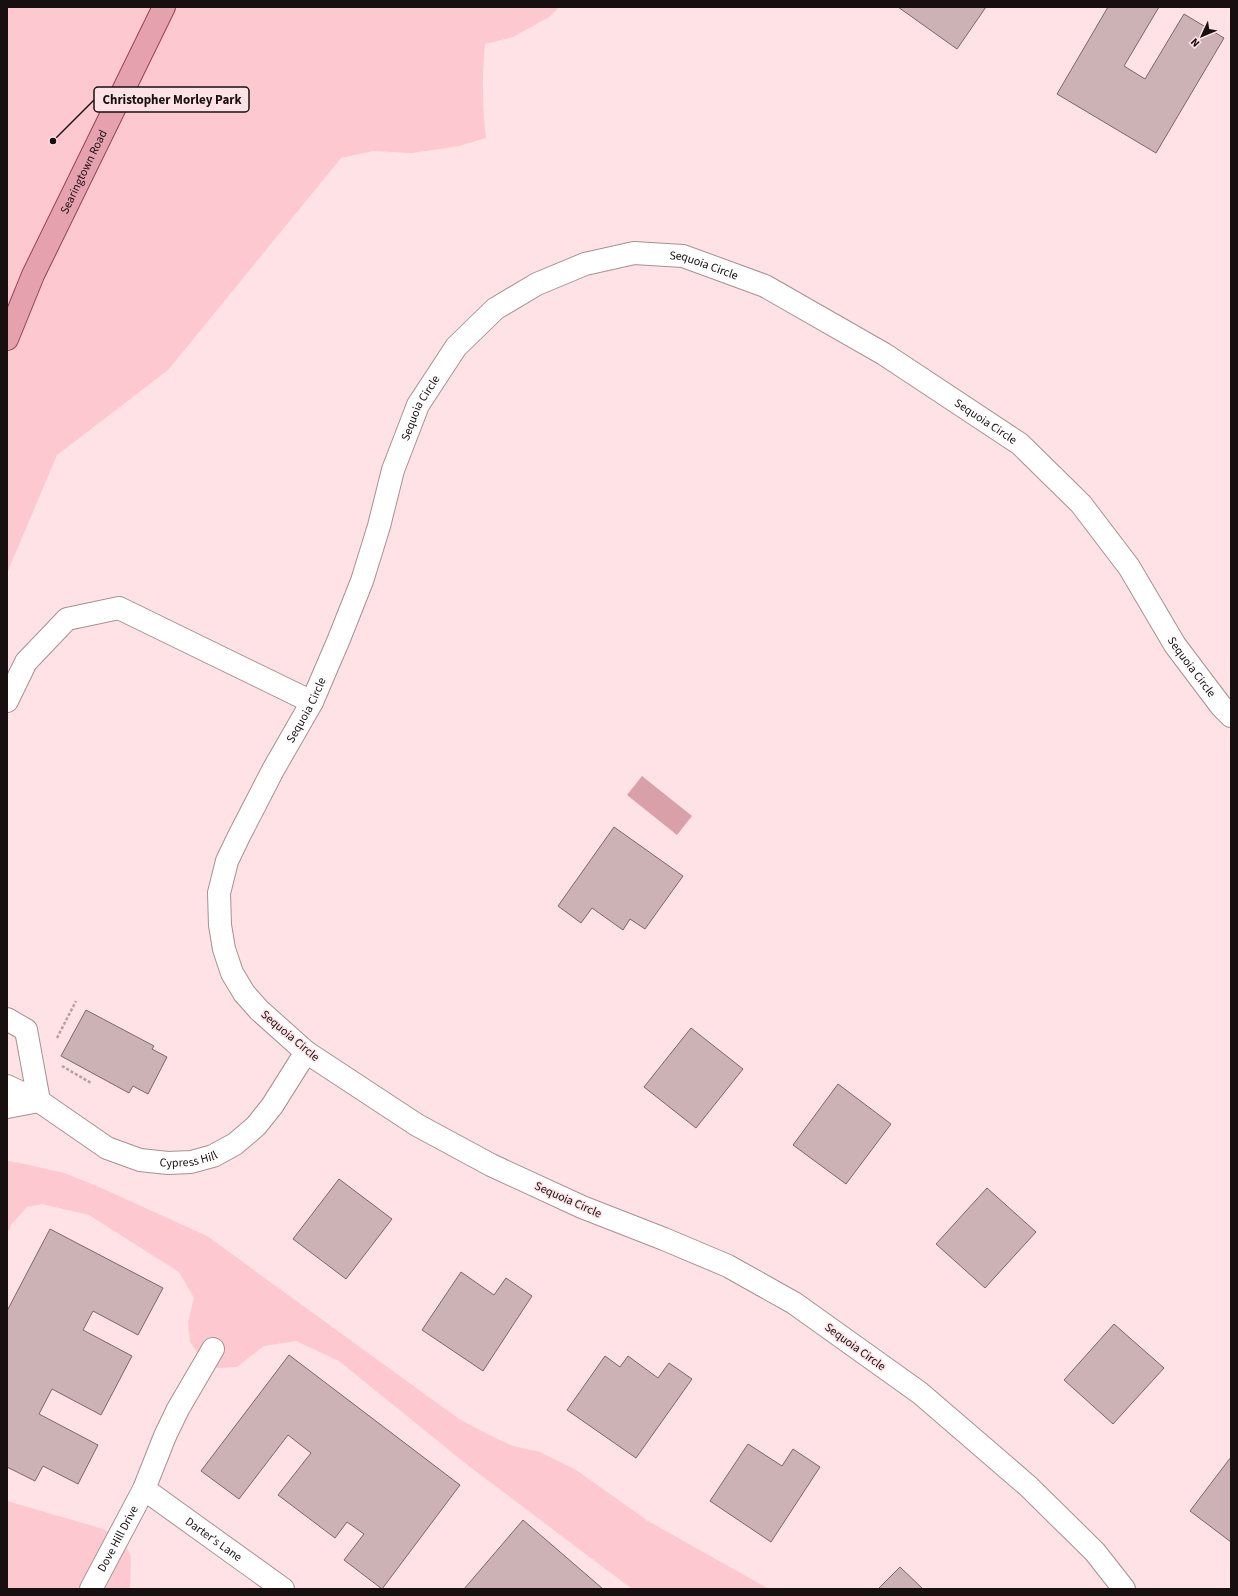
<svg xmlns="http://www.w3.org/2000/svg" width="1238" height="1596" viewBox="0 0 1238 1596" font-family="'Source Sans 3',sans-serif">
  <rect width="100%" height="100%" fill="#fee2e5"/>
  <g fill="#fdc8d0">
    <path d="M7 7H559L549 17 513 37 485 44C482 76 482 106 486 138L459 146 412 153 373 151 341 158 168 370 57 455 7 573Z"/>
    <polygon points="7,1161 20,1163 64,1173 99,1187 207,1236 459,1419 489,1435 513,1446 540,1452 576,1470 648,1521 769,1589 632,1589 470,1467 339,1361 296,1341 264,1346 237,1367 217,1368 206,1362 201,1358 190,1342 188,1322 194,1298 179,1272 89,1215 42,1204 27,1207 11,1225 7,1234"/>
    <polygon points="7,1501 103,1529 124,1542 131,1557 130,1589 7,1589"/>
  </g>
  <polygon fill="#daa0a9" points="642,776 692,816 677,835 627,795"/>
  <g fill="#ccb1b5" stroke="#7e6669">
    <polygon points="898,7 986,7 957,49"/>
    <polygon points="1108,7 1159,7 1124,66 1145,79 1184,14 1224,38 1156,153 1057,94"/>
    <polygon points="614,827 683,876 645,929 630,919 623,930 592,908 581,923 558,906"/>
    <polygon points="86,1010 154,1046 152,1049 167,1057 148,1094 133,1086 129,1093 61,1056"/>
    <polygon points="691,1028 743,1069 696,1128 644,1087"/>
    <polygon points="838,1084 891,1124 846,1184 793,1145"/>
    <polygon points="339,1179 392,1219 346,1279 293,1239"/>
    <polygon points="987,1188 1036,1232 985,1288 936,1244"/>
    <polygon points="50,1229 163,1288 138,1335 93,1311 83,1330 132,1356 101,1415 52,1389 39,1414 98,1445 78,1484 43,1466 35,1481 7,1467 7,1311"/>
    <polygon points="461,1272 494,1295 506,1278 532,1296 483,1371 422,1330"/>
    <polygon points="1114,1324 1164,1368 1113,1424 1064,1380"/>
    <polygon points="289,1355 460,1485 382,1589 344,1560 364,1534 347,1522 335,1538 278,1495 311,1453 288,1435 239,1499 201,1471"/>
    <polygon points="605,1356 620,1367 628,1356 658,1378 669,1363 692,1379 636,1458 567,1410"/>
    <polygon points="748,1444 782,1466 793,1449 820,1467 771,1542 710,1501"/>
    <polygon points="1231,1457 1231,1542 1190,1511"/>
    <polygon points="523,1520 603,1589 464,1589"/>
    <polygon points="900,1567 923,1589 878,1589"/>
  </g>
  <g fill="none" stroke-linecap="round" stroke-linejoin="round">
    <defs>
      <g id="minor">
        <polyline points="7,701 26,662 67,619 119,608 312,702"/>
        <polyline points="7,1019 26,1030 39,1101"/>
        <path id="s1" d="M7 1086 39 1101 107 1148 140 1160 168 1163 191 1162 213 1156 235 1144 256 1126 272 1106 306 1052"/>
        <polyline points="7,1107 39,1101"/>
        <path id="s2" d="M144 1489 283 1589"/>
        <path id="s3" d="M91 1589 144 1489 165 1436 178 1409 213 1349"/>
        <path id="s4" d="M1124 1589 1095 1552 1028 1486 920 1393 794 1303 728 1266 664 1239 582 1207 491 1165 417 1125 306 1052 259 1010 244 993 232 973 224 949 220 925 219 893 227 861 239 836 273 770 312 702 339 639 362 581 379 526 393 470 418 405 456 347 495 309 537 284 585 264 634 253 683 256 765 286 884 354 1020 444 1081 504 1129 567 1175 645 1221 706 1231 716"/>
      </g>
      <g id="major">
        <path id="s5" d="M7 339 33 275 164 7"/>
      </g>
    </defs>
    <use href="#minor" stroke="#a98f93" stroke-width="24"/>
    <use href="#major" stroke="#934555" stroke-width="24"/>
    <g stroke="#b59fa2" stroke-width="2.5" stroke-dasharray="3 2" stroke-linecap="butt">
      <polyline points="57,1038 76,1001"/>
      <polyline points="62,1066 91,1083"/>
    </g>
    <use href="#minor" stroke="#fff" stroke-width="22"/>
    <use href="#major" stroke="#e6a1af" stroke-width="22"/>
  </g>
  <g text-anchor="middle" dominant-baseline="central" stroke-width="3" stroke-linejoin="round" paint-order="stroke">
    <g font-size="12" fill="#180f11" stroke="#fee2e5">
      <text stroke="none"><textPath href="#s5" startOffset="184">Searingtown Road</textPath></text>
      <text stroke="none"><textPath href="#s4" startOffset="2055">Sequoia Circle</textPath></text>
      <text stroke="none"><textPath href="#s4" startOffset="1707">Sequoia Circle</textPath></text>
      <text stroke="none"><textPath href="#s4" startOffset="2379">Sequoia Circle</textPath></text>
      <text stroke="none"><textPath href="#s4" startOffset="2703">Sequoia Circle</textPath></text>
      <text stroke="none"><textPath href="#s4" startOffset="1383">Sequoia Circle</textPath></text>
      <text transform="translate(290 1036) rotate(40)">Sequoia Circle</text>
      <text stroke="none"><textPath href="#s1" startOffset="202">Cypress Hill</textPath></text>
      <text transform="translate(568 1200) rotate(24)">Sequoia Circle</text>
      <text transform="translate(855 1347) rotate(36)">Sequoia Circle</text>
      <text stroke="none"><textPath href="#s3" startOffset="57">Dove Hill Drive</textPath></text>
      <text stroke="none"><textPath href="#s2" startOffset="86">Darter's Lane</textPath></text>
    </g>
  </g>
  <path fill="none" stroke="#180f11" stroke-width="1.5" d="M53 141L94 100"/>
  <circle fill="#180f11" stroke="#fee2e5" stroke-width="1.5" cx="53" cy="141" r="4"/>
  <rect fill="#fee2e5" stroke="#180f11" stroke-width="1.5" x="94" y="87" width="155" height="25" rx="4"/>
  <g font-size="13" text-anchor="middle" font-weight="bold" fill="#180f11">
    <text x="172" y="104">Christopher Morley Park</text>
  </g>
  <rect width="1238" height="1596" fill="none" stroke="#180f11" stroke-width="16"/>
  <g transform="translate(1202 36) rotate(226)" stroke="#fee2e5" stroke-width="3" paint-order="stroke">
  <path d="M0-3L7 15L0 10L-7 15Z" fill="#180f11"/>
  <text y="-6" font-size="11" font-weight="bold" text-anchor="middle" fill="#180f11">N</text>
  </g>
</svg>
